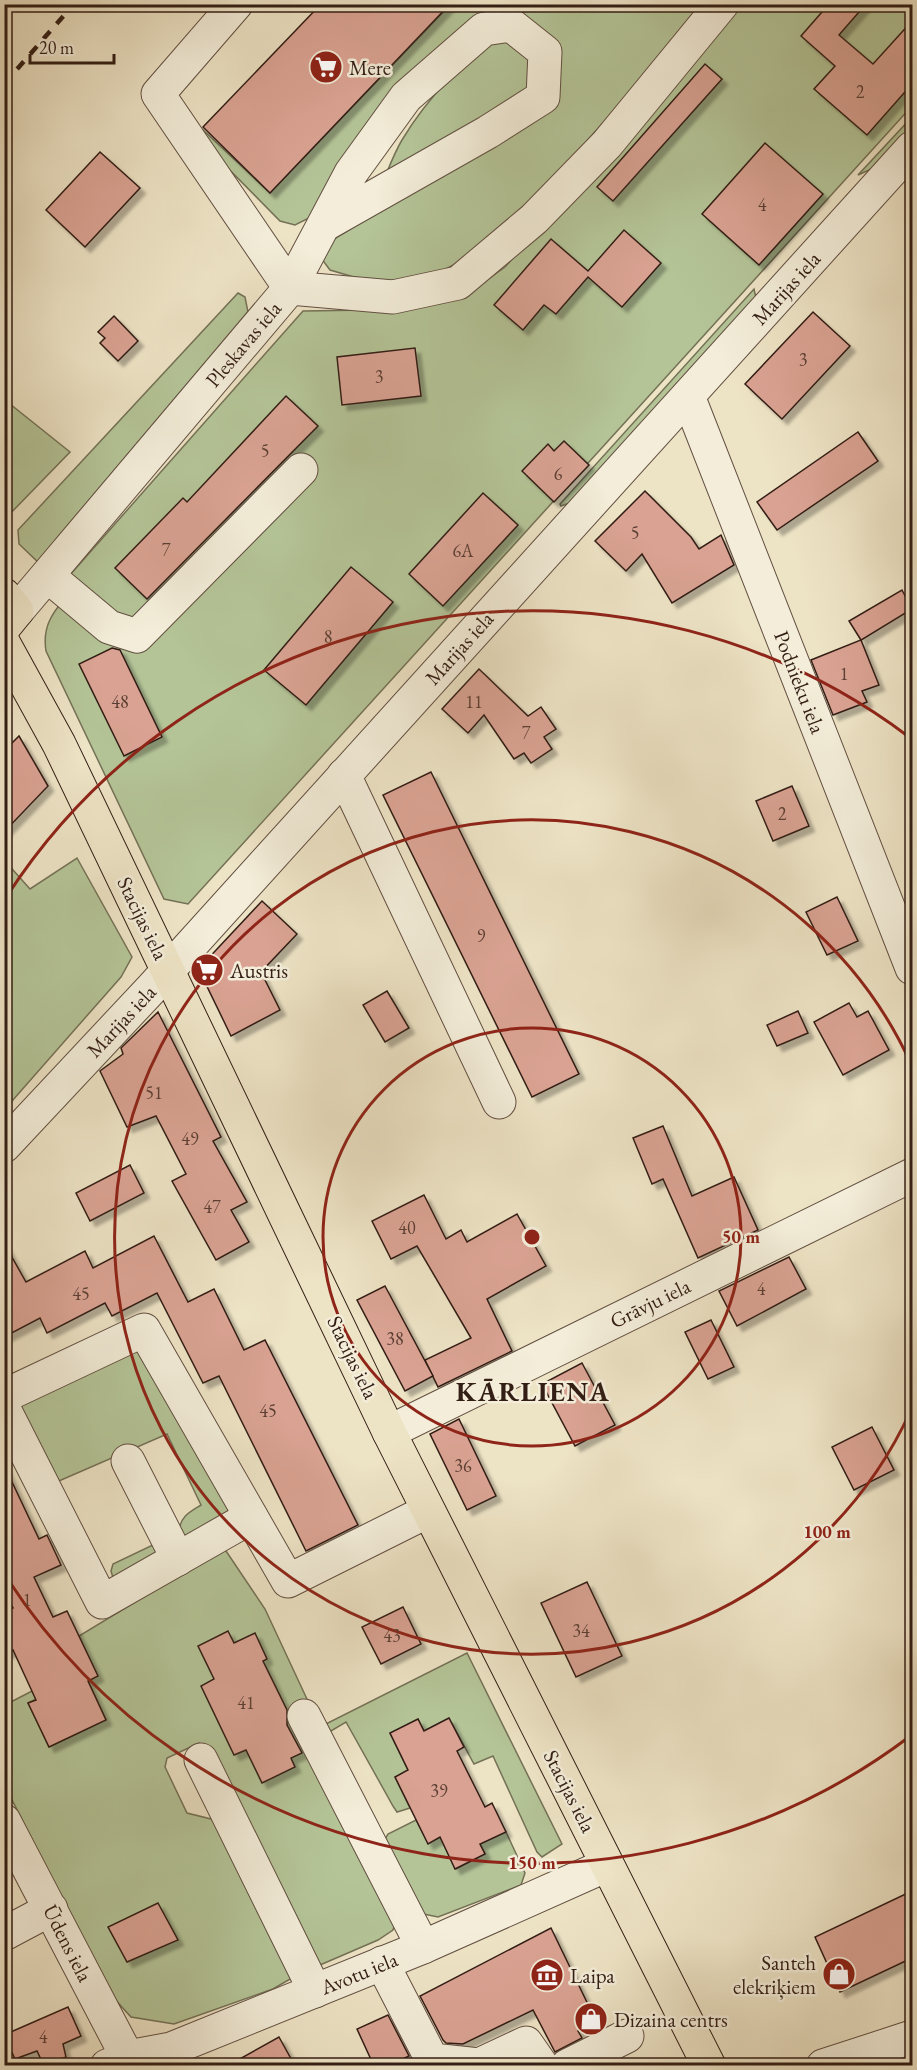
<svg xmlns="http://www.w3.org/2000/svg" width="917" height="2070" viewBox="0 0 917 2070" font-family="'EB Garamond',serif">
  <defs>
    <filter id="shadow"><feDropShadow dx="5.5" dy="5.5" stdDeviation="1.5" flood-color="#0004"/></filter>
  </defs>
  <rect width="100%" height="100%" fill="#ede3c5"/>
  <filter id="stains"><feTurbulence type="fractalNoise" baseFrequency=".00333" numOctaves="4"/><feColorMatrix values="0 0 0 0 .2 0 0 0 0 .09 0 0 0 0 .02 0 0 0 .5 -.17"/></filter>
  <radialGradient id="worn" r=".72"><stop offset=".6" stop-color="#630" stop-opacity="0"/><stop offset="1" stop-color="#630" stop-opacity=".3"/></radialGradient>
  <g fill="#b4c497" stroke="#747156" stroke-width="1.5">
    <polygon points="450,5 492,5 474,22 313,216 295,225 280,221 210,150 202,129 270,193"/>
    <path d="M526 5H706L537 198 472 256 429 277 381 285 330 270 321 258C330 234 345 237 360 221 380 200 387 165 402 140 433 87 483 45 526 5Z"/>
    <path d="M737 5H912V106L188 904 164 899 46 651C41 620 59 607 76 584L69 576 303 311 369 310 462 298 505 267 602 162Z"/>
    <polygon points="912,117 912,129 878,166 858,175"/>
    <polygon points="754,289 756,298 752,303 569,503 561,506 560,504"/>
    <polygon points="238,293 245,297 248,312 57,538 39,563 19,544 18,530"/>
    <polygon points="5,400 70,452 5,519 4,519"/>
    <polygon points="77,858 132,957 121,977 5,1109 5,861 30,889"/>
    <path d="M134 1344 233 1516 192 1538 183 1536 179 1530C181 1516 190 1512 201 1505L167 1434 52 1484 17 1397Z"/>
    <polygon points="159,1542 157,1557 114,1581 111,1571 113,1564"/>
    <polygon points="224,1548 265,1609 320,1727 467,1653 562,1844 542,1857 537,1852 493,1756 474,1764 449,1718 424,1731 418,1719 390,1733 408,1770 395,1777 410,1808 397,1812 393,1806 346,1722 331,1731 320,1728 397,1916 393,1930 378,1940 320,1965 199,1743 167,1758 165,1767 187,1813 215,1820 292,1978 273,1989 174,2024 131,2017 111,1995 5,1786 5,1705 32,1691 36,1699 28,1703 49,1747 106,1720 88,1681 97,1676 79,1636"/>
    <polygon points="416,1820 428,1843 440,1837 456,1869 485,1854 480,1844 506,1832 525,1873 521,1885 438,1917 414,1912 382,1844 388,1834"/>
  </g>
  <g fill="#d9a292" stroke="#331e15" stroke-width="1.5" filter="url(#shadow)">
    <polygon points="321,4 450,4 270,193 203,127"/>
    <polygon points="829,4 866,4 839,35 873,64 912,21 912,84 867,135 814,89 835,66 801,36"/>
    <polygon points="705,64 722,79 613,201 597,187"/>
    <polygon points="765,143 823,194 759,265 702,214"/>
    <polygon points="100,152 140,188 85,247 46,210"/>
    <polygon points="624,230 661,263 622,307 588,277 556,314 544,305 523,330 494,305 551,239 588,271"/>
    <polygon points="813,312 850,346 782,419 745,384"/>
    <polygon points="114,316 138,341 118,361 100,343 105,338 98,332"/>
    <polygon points="415,348 421,396 342,405 337,357"/>
    <polygon points="286,396 318,426 147,599 115,568 183,498 187,502"/>
    <polygon points="858,432 878,461 777,530 757,502"/>
    <polygon points="564,441 589,465 554,502 522,471 548,444 554,451"/>
    <polygon points="645,491 691,537 699,549 721,535 734,565 672,603 642,554 626,571 595,541"/>
    <polygon points="483,493 518,525 443,606 409,574"/>
    <polygon points="351,567 393,602 306,705 264,670"/>
    <polygon points="902,590 912,609 861,640 879,685 862,691 867,702 833,715 811,660 861,640 849,621"/>
    <polygon points="112,648 120,650 162,737 124,756 79,664"/>
    <polygon points="479,669 528,716 541,707 556,729 544,737 552,749 531,763 524,753 514,759 484,715 468,733 442,709"/>
    <polygon points="19,736 48,786 4,832 4,751"/>
    <polygon points="431,772 579,1074 532,1097 383,795"/>
    <polygon points="792,786 809,826 773,841 756,801"/>
    <polygon points="837,897 858,941 827,955 806,912"/>
    <polygon points="262,901 297,934 261,972 280,1010 231,1036 201,974 202,965"/>
    <polygon points="387,991 409,1028 385,1042 363,1005"/>
    <polygon points="849,1003 857,1017 868,1011 889,1050 843,1075 814,1022"/>
    <polygon points="798,1011 808,1033 777,1046 767,1025"/>
    <polygon points="158,1012 221,1137 213,1141 247,1202 231,1210 249,1242 216,1260 172,1181 186,1174 156,1116 127,1127 100,1071 123,1054 121,1048"/>
    <polygon points="663,1126 692,1196 734,1177 758,1230 698,1258 663,1179 652,1184 633,1138"/>
    <polygon points="130,1165 144,1193 90,1221 76,1193"/>
    <polygon points="424,1195 446,1239 461,1230 467,1242 517,1214 546,1266 487,1299 512,1351 438,1387 425,1360 471,1338 417,1246 391,1259 372,1221"/>
    <polygon points="154,1236 188,1302 214,1289 244,1350 265,1340 358,1525 306,1551 219,1376 203,1383 157,1293 112,1316 105,1303 47,1333 40,1318 4,1337 4,1243 26,1282 85,1251 93,1268"/>
    <polygon points="789,1257 806,1289 737,1326 719,1291"/>
    <polygon points="385,1286 433,1376 405,1391 357,1300"/>
    <polygon points="711,1320 734,1367 708,1379 685,1332"/>
    <polygon points="582,1363 615,1425 575,1446 542,1384"/>
    <polygon points="459,1419 496,1496 467,1510 430,1434"/>
    <polygon points="872,1427 894,1470 854,1490 832,1447"/>
    <polygon points="4,1465 39,1539 47,1535 61,1565 34,1577 53,1617 67,1611 98,1676 88,1681 106,1720 49,1747 28,1703 36,1700 13,1650 4,1654 4,1612 13,1608 4,1591"/>
    <polygon points="587,1582 622,1656 576,1677 541,1603"/>
    <polygon points="403,1607 421,1644 381,1664 362,1627"/>
    <polygon points="228,1631 234,1643 255,1633 267,1659 263,1661 287,1710 287,1725 302,1753 291,1758 295,1767 262,1783 246,1750 234,1755 201,1686 214,1679 198,1646"/>
    <polygon points="449,1718 464,1747 457,1751 485,1807 492,1803 506,1832 480,1844 485,1854 455,1869 440,1837 428,1844 395,1777 408,1770 390,1733 418,1719 424,1731"/>
    <polygon points="912,1891 912,1958 840,1992 815,1937"/>
    <polygon points="158,1903 178,1940 127,1962 108,1927"/>
    <polygon points="551,1928 596,2021 578,2031 582,2038 555,2052 533,2010 463,2044 446,2043 443,2040 420,1996"/>
    <polygon points="68,2007 81,2036 63,2044 66,2057 44,2066 37,2051 15,2059 4,2035"/>
    <polygon points="388,2015 409,2056 388,2066 374,2066 357,2029"/>
    <polygon points="279,2037 295,2066 227,2066"/>
  </g>
  <g fill="none" stroke-linecap="round" stroke-linejoin="round">
    <defs>
      <g id="minor">
        <polyline points="236,4 158,94 290,288"/>
        <polyline points="290,288 393,297 458,283 534,219 607,144 722,4"/>
        <polyline points="688,396 912,968"/>
        <polyline points="48,576 109,627 137,636 301,470"/>
        <polyline points="17,611 290,288 351,173 406,97 484,29 511,25 545,52 543,97 488,132 324,225"/>
        <polyline points="344,775 499,1102"/>
        <polyline points="4,1146 153,987 912,148"/>
        <polyline points="4,1396 144,1330 288,1581 428,1511"/>
        <polyline points="4,1409 102,1602 251,1517"/>
        <polyline points="389,1432 912,1175"/>
        <polyline points="128,1461 178,1559"/>
        <polyline points="304,1716 423,1947"/>
        <polyline points="201,1760 315,1991"/>
        <polyline points="4,1821 132,2066"/>
        <polyline points="4,1934 51,1909"/>
        <polyline points="382,1963 432,2060 479,2065 526,2043 542,2066"/>
        <polyline points="107,2066 128,2057 171,2049 423,1947 607,1865"/>
        <polyline points="567,2066 627,2036"/>
        <polyline points="823,2066 912,2037"/>
      </g>
      <g id="major">
        <polyline points="4,595 17,611 4,627"/>
        <polyline points="4,644 59,744 389,1432 709,2066"/>
      </g>
    </defs>
    <use href="#minor" stroke="#624f41" stroke-width="35"/>
    <use href="#major" stroke="#331e15" stroke-width="35"/>
    <use href="#minor" stroke="#f3edd9" stroke-width="33"/>
    <use href="#major" stroke="#ede3c5" stroke-width="33"/>
    <polyline stroke="#331e15" stroke-width="4.5" stroke-dasharray="10 10" stroke-linecap="butt" points="4,84 74,4"/>
  </g>
  <g fill="none" stroke="#8f2418" stroke-width="3">
    <circle cx="532" cy="1237" r="209"/>
    <path d="M911 1410A417 417 0 1 1 911 1064"/>
    <path d="M909 1737A626 626 0 0 1 7 1578M7 896A626 626 0 0 1 909 737"/>
  </g>
  <defs>
    <symbol id="supermarket-disc" viewBox="-11 -11 22 22"><circle r="9.5" fill="#8f2418" stroke="#f3edd9"/><path d="M-6-5.5h2.5l.6 2H6L4.5 2H-2.5L-4.4-4H-6ZM-1.5 3.2a1.3 1.3 0 1 0 .1 0ZM3 3.2a1.3 1.3 0 1 0 .1 0Z" fill="#fff"/></symbol>
    <symbol id="shop-disc" viewBox="-11 -11 22 22"><circle r="9.5" fill="#8f2418" stroke="#f3edd9"/><path d="M-5-2.5h2.3a2.7 3.5 0 0 1 5.4 0H5L5.5 6h-11ZM-1.5-2.5h3a1.5 2.3 0 0 0-3 0Z" fill="#fff"/></symbol>
    <symbol id="museum-disc" viewBox="-11 -11 22 22"><circle r="9.5" fill="#8f2418" stroke="#f3edd9"/><path d="M0-6L6-3V-2H-6V-3ZM-5-1h2V3h-2ZM-1-1h2V3h-2ZM3-1h2V3H3ZM-6 4H6V6H-6Z" fill="#fff"/></symbol>
  </defs>
  <g fill-rule="evenodd">
    <use href="#supermarket-disc" x="307" y="48" width="38" height="38"/>
    <use href="#supermarket-disc" x="188" y="951" width="38" height="38"/>
    <use href="#shop-disc" x="820" y="1955" width="38" height="38"/>
    <use href="#museum-disc" x="528" y="1956" width="38" height="38"/>
    <use href="#shop-disc" x="572" y="2000" width="38" height="38"/>
  </g>
  <g text-anchor="middle" dominant-baseline="central" stroke-width="5" stroke-linejoin="round" paint-order="stroke">
    <g font-size="18" fill="#5c3f34">
      <text x="860" y="91">2</text>
      <text x="762" y="204">4</text>
      <text x="803" y="359">3</text>
      <text x="379" y="376">3</text>
      <text x="265" y="450">5</text>
      <text x="558" y="473">6</text>
      <text x="635" y="532">5</text>
      <text x="166" y="549">7</text>
      <text x="463" y="550">6A</text>
      <text x="328" y="636">8</text>
      <text x="844" y="673">1</text>
      <text x="120" y="701">48</text>
      <text x="474" y="701">11</text>
      <text x="526" y="732">7</text>
      <text x="782" y="813">2</text>
      <text x="481" y="935">9</text>
      <text x="154" y="1092">51</text>
      <text x="190" y="1138">49</text>
      <text x="212" y="1206">47</text>
      <text x="407" y="1227">40</text>
      <text x="761" y="1288">4</text>
      <text x="81" y="1293">45</text>
      <text x="395" y="1338">38</text>
      <text x="268" y="1410">45</text>
      <text x="463" y="1465">36</text>
      <text x="27" y="1599">1</text>
      <text x="581" y="1630">34</text>
      <text x="392" y="1635">43</text>
      <text x="246" y="1702">41</text>
      <text x="439" y="1790">39</text>
      <text x="43" y="2036">4</text>
    </g>
    <g font-size="21" fill="#331e15" stroke="#f3edd9" text-anchor="start">
      <text x="349" y="67">Mere</text>
      <text x="230" y="970">Austris</text>
      <text x="816" y="1962" text-anchor="end">Santeh<tspan x="816" dy="24">elekriķiem</tspan></text>
      <text x="570" y="1975">Laipa</text>
      <text x="614" y="2019">Dizaina centrs</text>
    </g>
    <g font-size="21" fill="#331e15" stroke="#f3edd9">
      <text transform="translate(786 288) rotate(-48)">Marijas iela</text>
      <text transform="translate(243 344) rotate(-50)">Pleskavas iela</text>
      <text transform="translate(459 648) rotate(-48)">Marijas iela</text>
      <text transform="translate(800 682) rotate(69)">Podnieku iela</text>
      <text transform="translate(143 918) rotate(64)">Stacijas iela</text>
      <text transform="translate(121 1021) rotate(-47)">Marijas iela</text>
      <text transform="translate(650 1303) rotate(-26)">Grāvju iela</text>
      <text transform="translate(353 1357) rotate(64)">Stacijas iela</text>
      <text transform="translate(570 1791) rotate(63)">Stacijas iela</text>
      <text transform="translate(68 1943) rotate(63)">Ūdens iela</text>
      <text transform="translate(359 1973) rotate(-22)">Avotu iela</text>
    </g>
    <g font-size="27" font-weight="bold" letter-spacing="1.5" fill="#331e15" stroke="#f3edd9">
      <text x="533" y="1391">KĀRLIENA</text>
    </g>
  </g>
  <circle cx="532" cy="1237" r="9" fill="#8f2418" stroke="#f3edd9" stroke-width="3"/>
  <g font-size="18" text-anchor="middle" font-weight="bold" fill="#8f2418" stroke="#f3edd9" stroke-width="5" stroke-linejoin="round" paint-order="stroke">
    <text x="741" y="1243">50 m</text>
    <text x="827" y="1538">100 m</text>
    <text x="532" y="1869">150 m</text>
  </g>
  <rect width="917" height="2070" fill="none" stroke="#ede3c5" stroke-width="24"/>
  <rect x="6" y="6" width="905" height="2058" fill="none" stroke="#331e15" stroke-width="3"/>
  <rect x="12" y="12" width="893" height="2046" fill="none" stroke="#331e15" stroke-width="1.5"/>
  <path d="M30 54v9h84v-9" fill="none" stroke="#331e15" stroke-width="3"/>
  <text x="39" y="54" font-size="18" fill="#331e15" stroke="#f3edd9" stroke-width="4.5" paint-order="stroke">20 m</text>
  <rect width="100%" height="100%" filter="url(#stains)"/>
  <rect width="100%" height="100%" fill="url(#worn)"/>
</svg>
